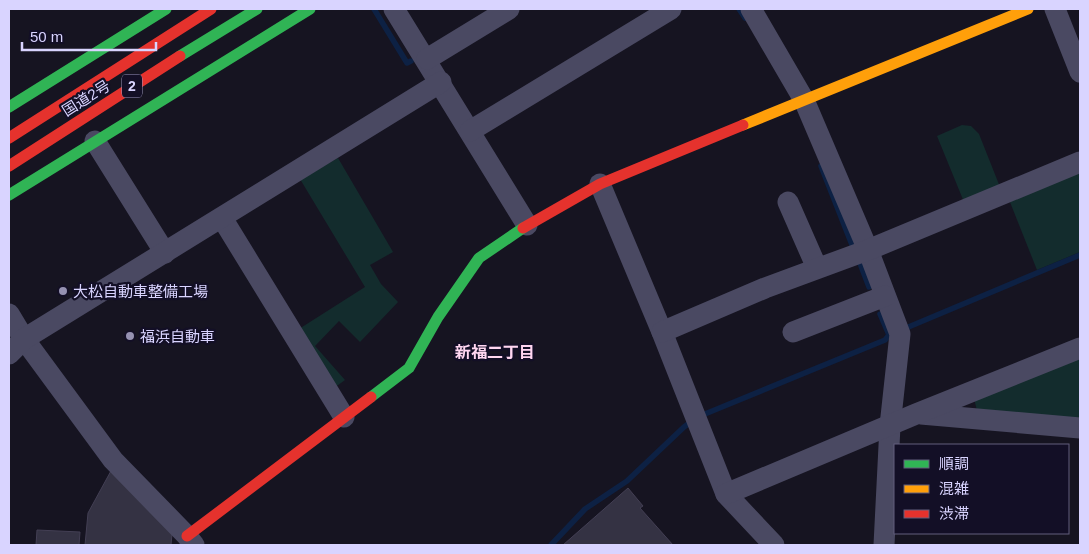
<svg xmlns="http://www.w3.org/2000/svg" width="1089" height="554" viewBox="0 0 1089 554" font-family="Helvetica,'Noto Sans JP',sans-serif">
  <rect width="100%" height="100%" fill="#161421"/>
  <g fill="#132c2d">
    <polygon points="962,125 971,126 979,134 1000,187 964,202 937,136"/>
    <polygon points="338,158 393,252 370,265 381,284 398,302 360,342 339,321 315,346 345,380 334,388 299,329 365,287 300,179"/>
    <polygon points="1080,169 1080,252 1037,270 1008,197"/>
    <polygon points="1080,357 1080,419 977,411 974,398"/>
  </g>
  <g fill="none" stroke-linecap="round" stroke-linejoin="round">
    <g stroke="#0d2144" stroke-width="5.5">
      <polyline points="374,9 407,63 411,61"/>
      <polyline points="739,9 745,18"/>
      <polyline points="821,166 854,250"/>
      <polyline points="858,258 869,287"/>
      <polyline points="880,314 889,335"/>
      <polyline points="906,328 1080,255"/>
      <polyline points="700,416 885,340 889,335 892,333"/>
      <polyline points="551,545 585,509 627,481 684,427 692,421"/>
    </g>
  </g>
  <g fill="#343243" stroke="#433f54">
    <polygon points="112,469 172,534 171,545 85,545 88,513"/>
    <polygon points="628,488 643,506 640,508 673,545 563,545"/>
    <polygon points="37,530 80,532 79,545 36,545"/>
  </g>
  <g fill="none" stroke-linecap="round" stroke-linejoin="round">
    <g stroke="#4a4962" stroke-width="21">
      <polyline points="394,9 527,225"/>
      <polyline points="751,9 804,100 868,250 900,334 890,426 884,545"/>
      <polyline points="1055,9 1080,72"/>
      <polyline points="427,59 509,9"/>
      <polyline points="470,131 671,9"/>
      <polyline points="95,141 165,253"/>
      <polyline points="600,184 662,332 726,494 774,545"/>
      <polyline points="788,202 817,268"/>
      <polyline points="222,218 344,417"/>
      <polyline points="9,314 24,339 113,460 187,536 194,545"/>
      <polyline points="662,332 765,288 868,250 1080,162"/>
      <polyline points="793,332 885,296"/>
      <polyline points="9,354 24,339 441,82"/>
      <polyline points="921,414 1080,428"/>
      <polyline points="726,494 916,414 1080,348"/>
    </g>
    <g stroke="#30b455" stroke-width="11">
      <polyline points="180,56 257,9"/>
      <polyline points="9,107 166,9"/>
      <polyline points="9,195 310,9"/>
      <polyline points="371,397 409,368 438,317 479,258 523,228"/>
    </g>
    <polyline stroke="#ff9f0a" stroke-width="11" points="743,125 1028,9"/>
    <g stroke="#e5322d" stroke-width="11">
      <polyline points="9,138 211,9"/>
      <polyline points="9,166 180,56"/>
      <polyline points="523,228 600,184 743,125"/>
      <polyline points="187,536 371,397"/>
    </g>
  </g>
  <g fill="#9591b1" stroke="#130f26" stroke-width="2">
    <circle cx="63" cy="291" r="5"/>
    <circle cx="130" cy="336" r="5"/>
  </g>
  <g text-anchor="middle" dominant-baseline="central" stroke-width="4.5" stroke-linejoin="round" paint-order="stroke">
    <rect fill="#130f26" stroke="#9e99be" stroke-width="1" x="122" y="74.5" width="20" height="23" rx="4"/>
    <g font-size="14" font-weight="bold" fill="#d9d4ff">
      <text x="132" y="86">2</text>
    </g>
    <g font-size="15" fill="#d9d4ff" stroke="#130f26">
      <text transform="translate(86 98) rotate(-32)">国道2号</text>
    </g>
    <g font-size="15" fill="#d9d4ff" stroke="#130f26" text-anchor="start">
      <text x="73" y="291">大松自動車整備工場</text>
      <text x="140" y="336">福浜自動車</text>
    </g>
    <g font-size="16" font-weight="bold" fill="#ffd6f0" stroke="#130f26">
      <text x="495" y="352">新福二丁目</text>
    </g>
  </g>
  <rect width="1089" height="554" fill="none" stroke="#d9d4ff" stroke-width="20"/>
  <rect x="894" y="444" width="175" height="90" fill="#130f26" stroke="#625e7d"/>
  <rect x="904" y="460" width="25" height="8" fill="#30b455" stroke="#625e7d"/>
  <text x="939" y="469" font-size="15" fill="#d9d4ff">順調</text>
  <rect x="904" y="485" width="25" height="8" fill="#ff9f0a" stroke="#625e7d"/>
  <text x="939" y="494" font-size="15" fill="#d9d4ff">混雑</text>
  <rect x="904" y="510" width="25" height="8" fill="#e5322d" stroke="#625e7d"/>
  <text x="939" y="519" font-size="15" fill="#d9d4ff">渋滞</text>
  <path d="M22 42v8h134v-8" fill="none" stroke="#d9d4ff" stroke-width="2.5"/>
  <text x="30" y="42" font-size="15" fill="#d9d4ff" stroke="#130f26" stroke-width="4" paint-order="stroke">50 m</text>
</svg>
